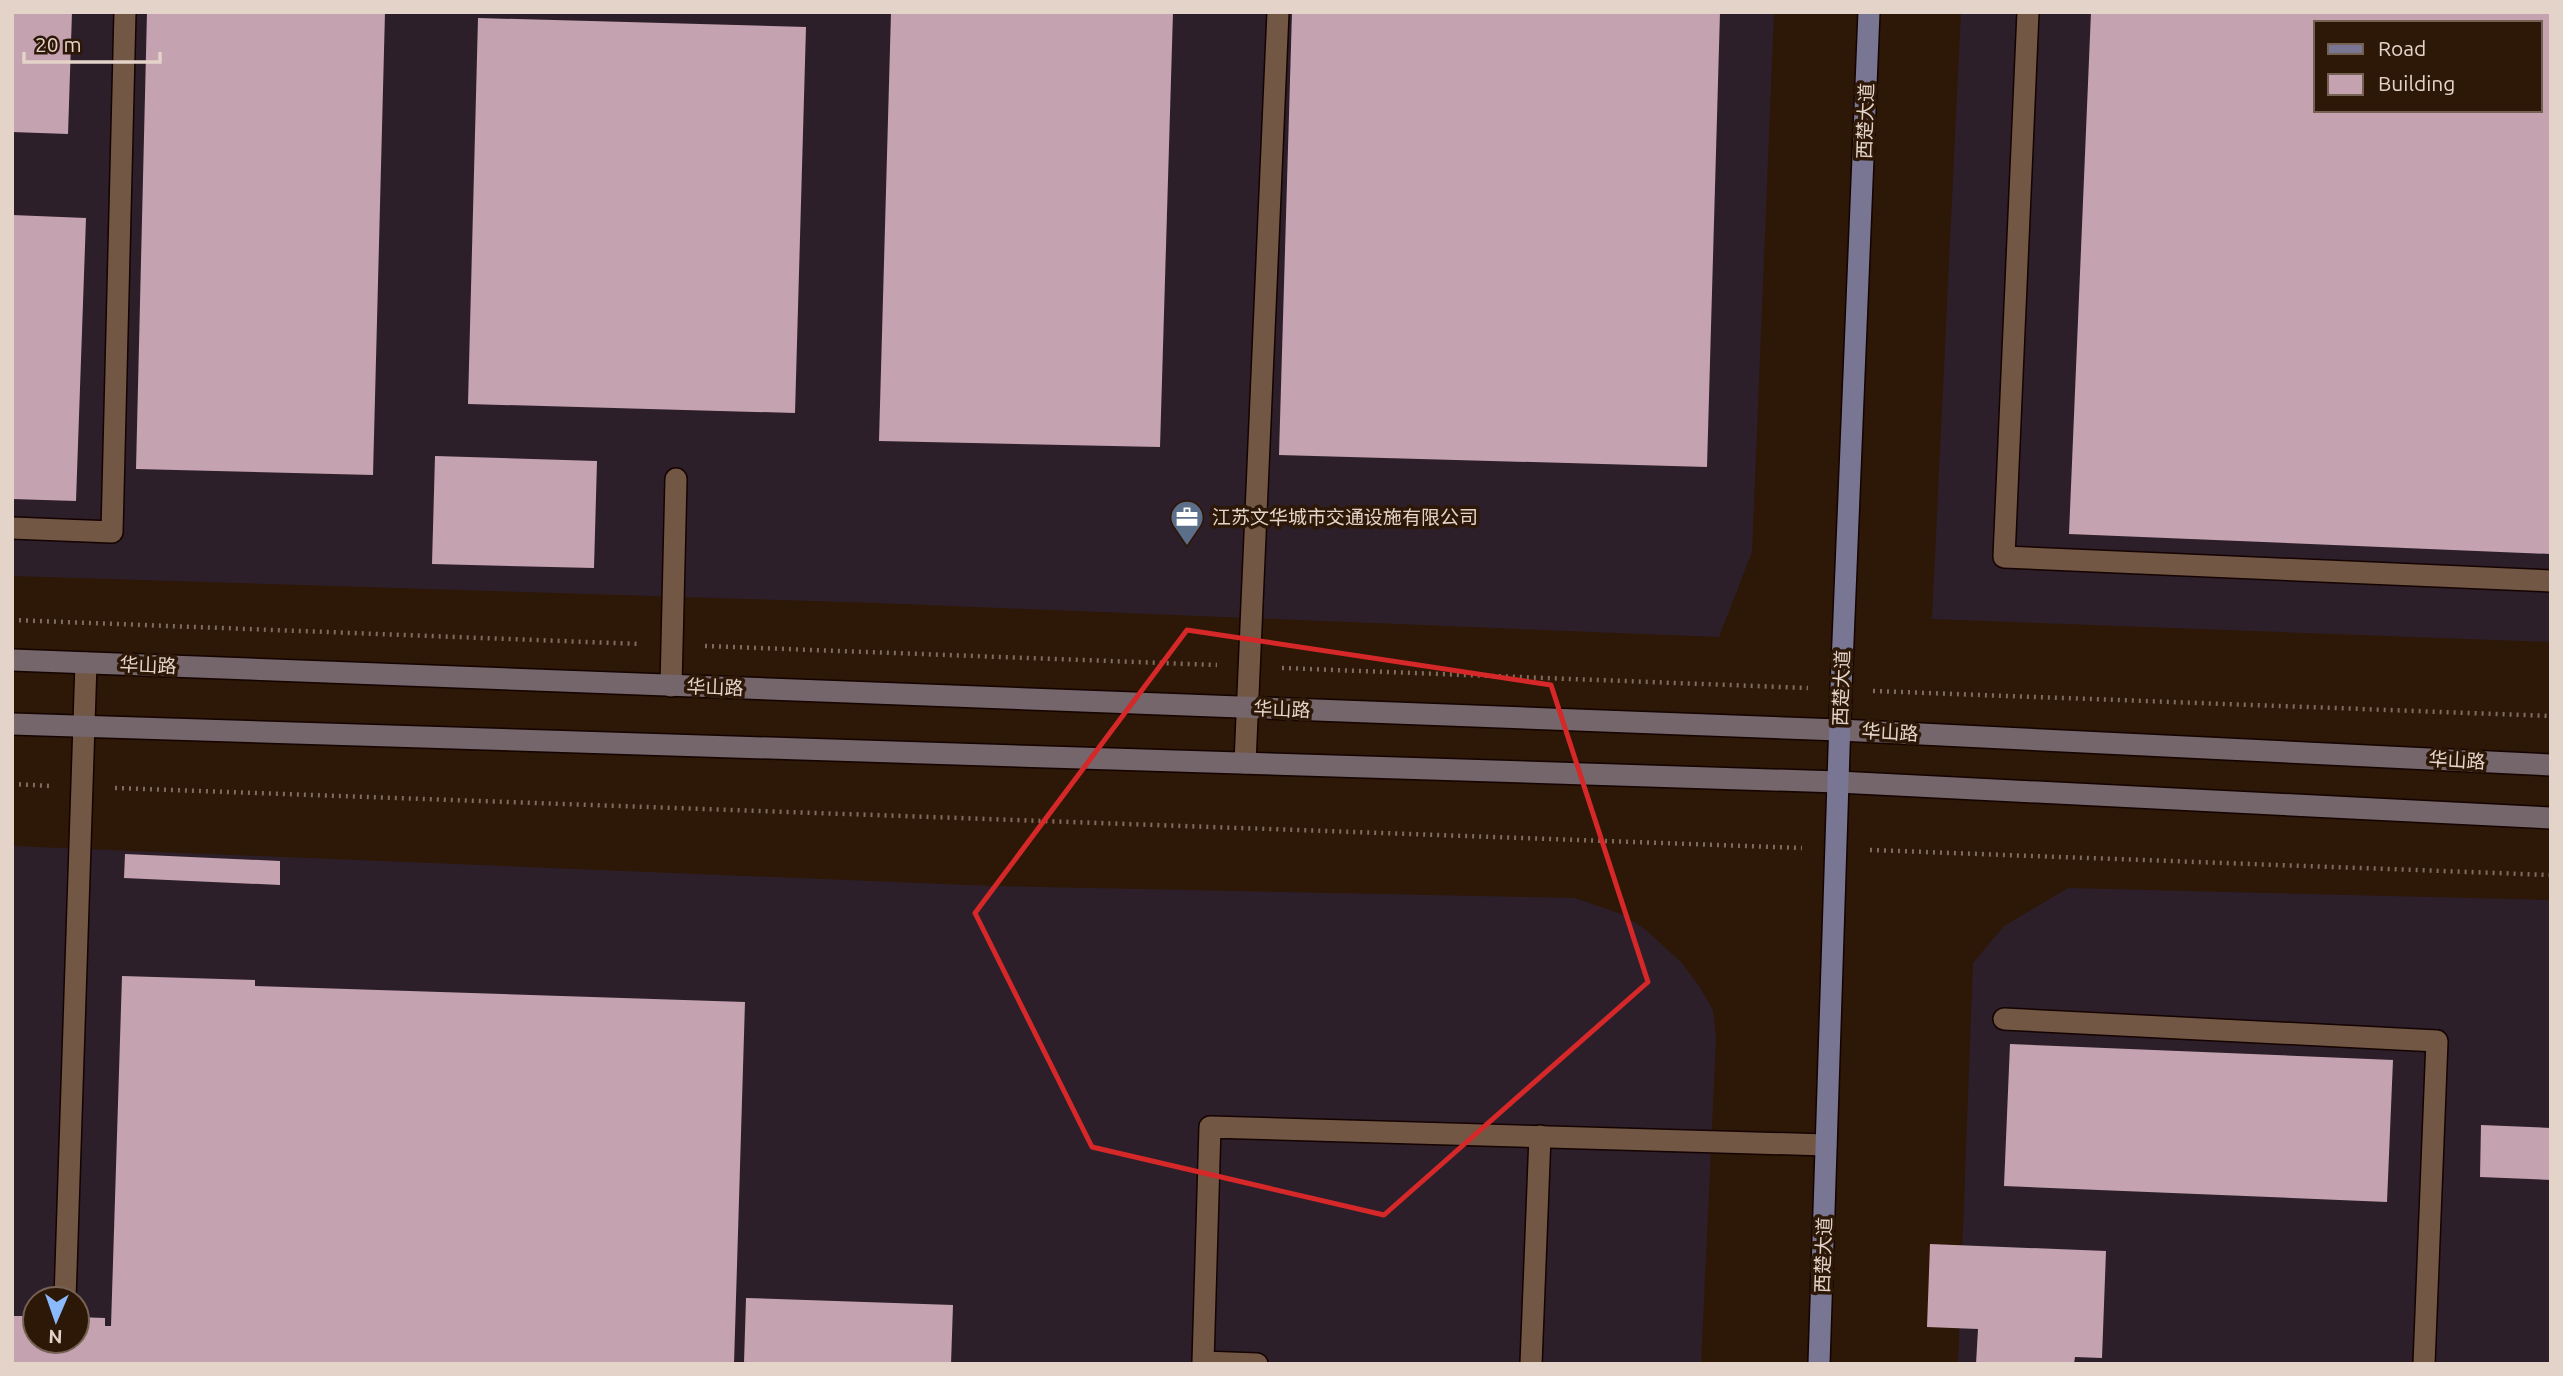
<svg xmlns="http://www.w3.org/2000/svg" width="2563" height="1376" viewBox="0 0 2563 1376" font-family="Ubuntu,'Noto Sans SC',sans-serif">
  <rect width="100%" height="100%" fill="#2d1706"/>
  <g fill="#2d1f2a" fill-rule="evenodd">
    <polygon points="12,12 1774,12 1752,552 1719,637 877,603 12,576"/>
    <path d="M1961 12H2551V642L1932 619ZM2316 23H2540V110H2316Z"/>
    <path d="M12 846 993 886 1575 898 1621 914 1646 930 1681 962 1699 986 1713 1010 1716 1039 1701 1364H12ZM35 1299H77V1341H35Z"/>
    <polygon points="2068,888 2551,900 2551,1364 1958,1364 1973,963 2004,926"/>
  </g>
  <g fill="#c5a2b0" fill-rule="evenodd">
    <polygon points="12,12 72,12 68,134 12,132"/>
    <polygon points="147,12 385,12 373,475 136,469"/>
    <polygon points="891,12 1173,12 1160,447 879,441"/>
    <polygon points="1292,12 1720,12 1707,467 1279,455"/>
    <path d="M2091 12H2551V554L2069 534ZM2316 23H2540V110H2316Z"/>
    <polygon points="478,18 806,27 795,413 468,404"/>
    <polygon points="12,215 86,218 76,501 12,499"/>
    <polygon points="435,456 597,461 594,568 432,564"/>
    <polygon points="125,854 280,861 280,885 124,878"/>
    <polygon points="122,976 255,980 255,986 745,1002 734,1364 12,1364 12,1316 35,1316 35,1341 77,1341 77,1317 105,1318 105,1326 111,1326"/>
    <polygon points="2010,1044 2393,1060 2387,1202 2004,1186"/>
    <polygon points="2481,1125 2551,1128 2551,1180 2480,1177"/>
    <polygon points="1930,1244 2106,1251 2102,1358 2075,1357 2074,1364 1976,1364 1978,1329 1927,1327"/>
    <polygon points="746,1298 953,1305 951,1364 744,1363"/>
  </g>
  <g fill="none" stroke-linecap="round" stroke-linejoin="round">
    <defs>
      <g id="lane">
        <polyline points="2028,12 2004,557 2551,581"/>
        <polyline points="12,528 112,532 125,12"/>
        <polyline points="671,686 676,479"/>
        <polyline points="1245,763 1278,12"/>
        <polyline points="2004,1019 2437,1041 2424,1364"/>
        <polyline points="65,1299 86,663"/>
        <polyline points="1257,1364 1203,1362 1210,1127 1826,1145"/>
        <polyline points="1531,1364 1540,1136"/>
      </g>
      <g id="secondary">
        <polyline points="12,660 1839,730 2551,765"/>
        <polyline points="12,724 1838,782 2551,818"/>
      </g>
      <polyline id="primary" points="1819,1364 1841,689 1869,12"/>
    </defs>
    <use href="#lane" stroke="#140300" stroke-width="24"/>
    <use href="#secondary" stroke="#140300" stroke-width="24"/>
    <use href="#primary" stroke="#140300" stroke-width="24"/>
    <g stroke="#7f6c5e" stroke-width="4.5" stroke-dasharray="2 5" stroke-linecap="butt">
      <polyline points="12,620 640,644"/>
      <polyline points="705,646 1217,665"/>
      <polyline points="1282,668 1808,688"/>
      <polyline points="1873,691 2551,716"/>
      <polyline points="12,784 50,786"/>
      <polyline points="115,788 1802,848"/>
      <polyline points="1870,850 2551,875"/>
    </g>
    <use href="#lane" stroke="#735745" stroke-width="21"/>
    <use href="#secondary" stroke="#75666c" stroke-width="21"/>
    <use href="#primary" stroke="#787692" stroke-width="21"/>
  </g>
  <path fill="none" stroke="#d62828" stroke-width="5" stroke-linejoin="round" d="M1187 630 1551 685 1648 982 1384 1215 1092 1147 975 913Z"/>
  <defs>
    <symbol id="office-pin" viewBox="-11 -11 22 30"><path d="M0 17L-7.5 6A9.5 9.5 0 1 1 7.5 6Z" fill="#5c6f8a" stroke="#2d1706"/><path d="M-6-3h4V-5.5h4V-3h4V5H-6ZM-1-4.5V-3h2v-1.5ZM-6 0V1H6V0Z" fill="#fff"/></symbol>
  </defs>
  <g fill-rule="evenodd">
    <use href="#office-pin" x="1168" y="498" width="38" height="52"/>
  </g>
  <g text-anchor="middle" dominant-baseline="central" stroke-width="7" stroke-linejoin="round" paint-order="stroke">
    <g font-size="19" fill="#e3d3c9" stroke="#2d1706">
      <text transform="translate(1865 121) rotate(-88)">西楚大道</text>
      <text transform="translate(148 665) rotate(2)">华山路</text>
      <text transform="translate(715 687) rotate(2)">华山路</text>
      <text transform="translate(1841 688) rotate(-88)">西楚大道</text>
      <text transform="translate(1282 709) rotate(2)">华山路</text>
      <text transform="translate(1890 732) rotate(3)">华山路</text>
      <text transform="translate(2457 760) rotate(3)">华山路</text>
      <text transform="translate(1823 1255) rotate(-88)">西楚大道</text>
    </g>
    <g font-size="19" fill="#e3d3c9" stroke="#2d1706" text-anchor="start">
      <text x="1212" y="517">江苏文华城市交通设施有限公司</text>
    </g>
  </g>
  <rect width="2563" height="1376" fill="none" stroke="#e3d3c9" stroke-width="28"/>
  <rect x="2314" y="21" width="228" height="91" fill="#2d1706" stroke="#766254" stroke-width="2"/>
  <rect x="2328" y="44" width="35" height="10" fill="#787692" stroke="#766254" stroke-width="2"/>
  <text x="2378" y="56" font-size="21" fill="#e3d3c9">Road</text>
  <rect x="2328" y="74" width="35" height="21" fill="#c5a2b0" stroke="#766254" stroke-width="2"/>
  <text x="2378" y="91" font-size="21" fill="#e3d3c9">Building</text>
  <g transform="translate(56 1320) rotate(182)"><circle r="33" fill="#2d1706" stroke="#766254" stroke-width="2"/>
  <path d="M0-5L12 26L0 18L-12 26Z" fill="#8abafc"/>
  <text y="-10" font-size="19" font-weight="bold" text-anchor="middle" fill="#e3d3c9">N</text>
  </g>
  <path d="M24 52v10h136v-10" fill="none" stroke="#e3d3c9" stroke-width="3.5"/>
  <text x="35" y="52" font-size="21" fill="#e3d3c9" stroke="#2d1706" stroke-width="5" paint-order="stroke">20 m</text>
</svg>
